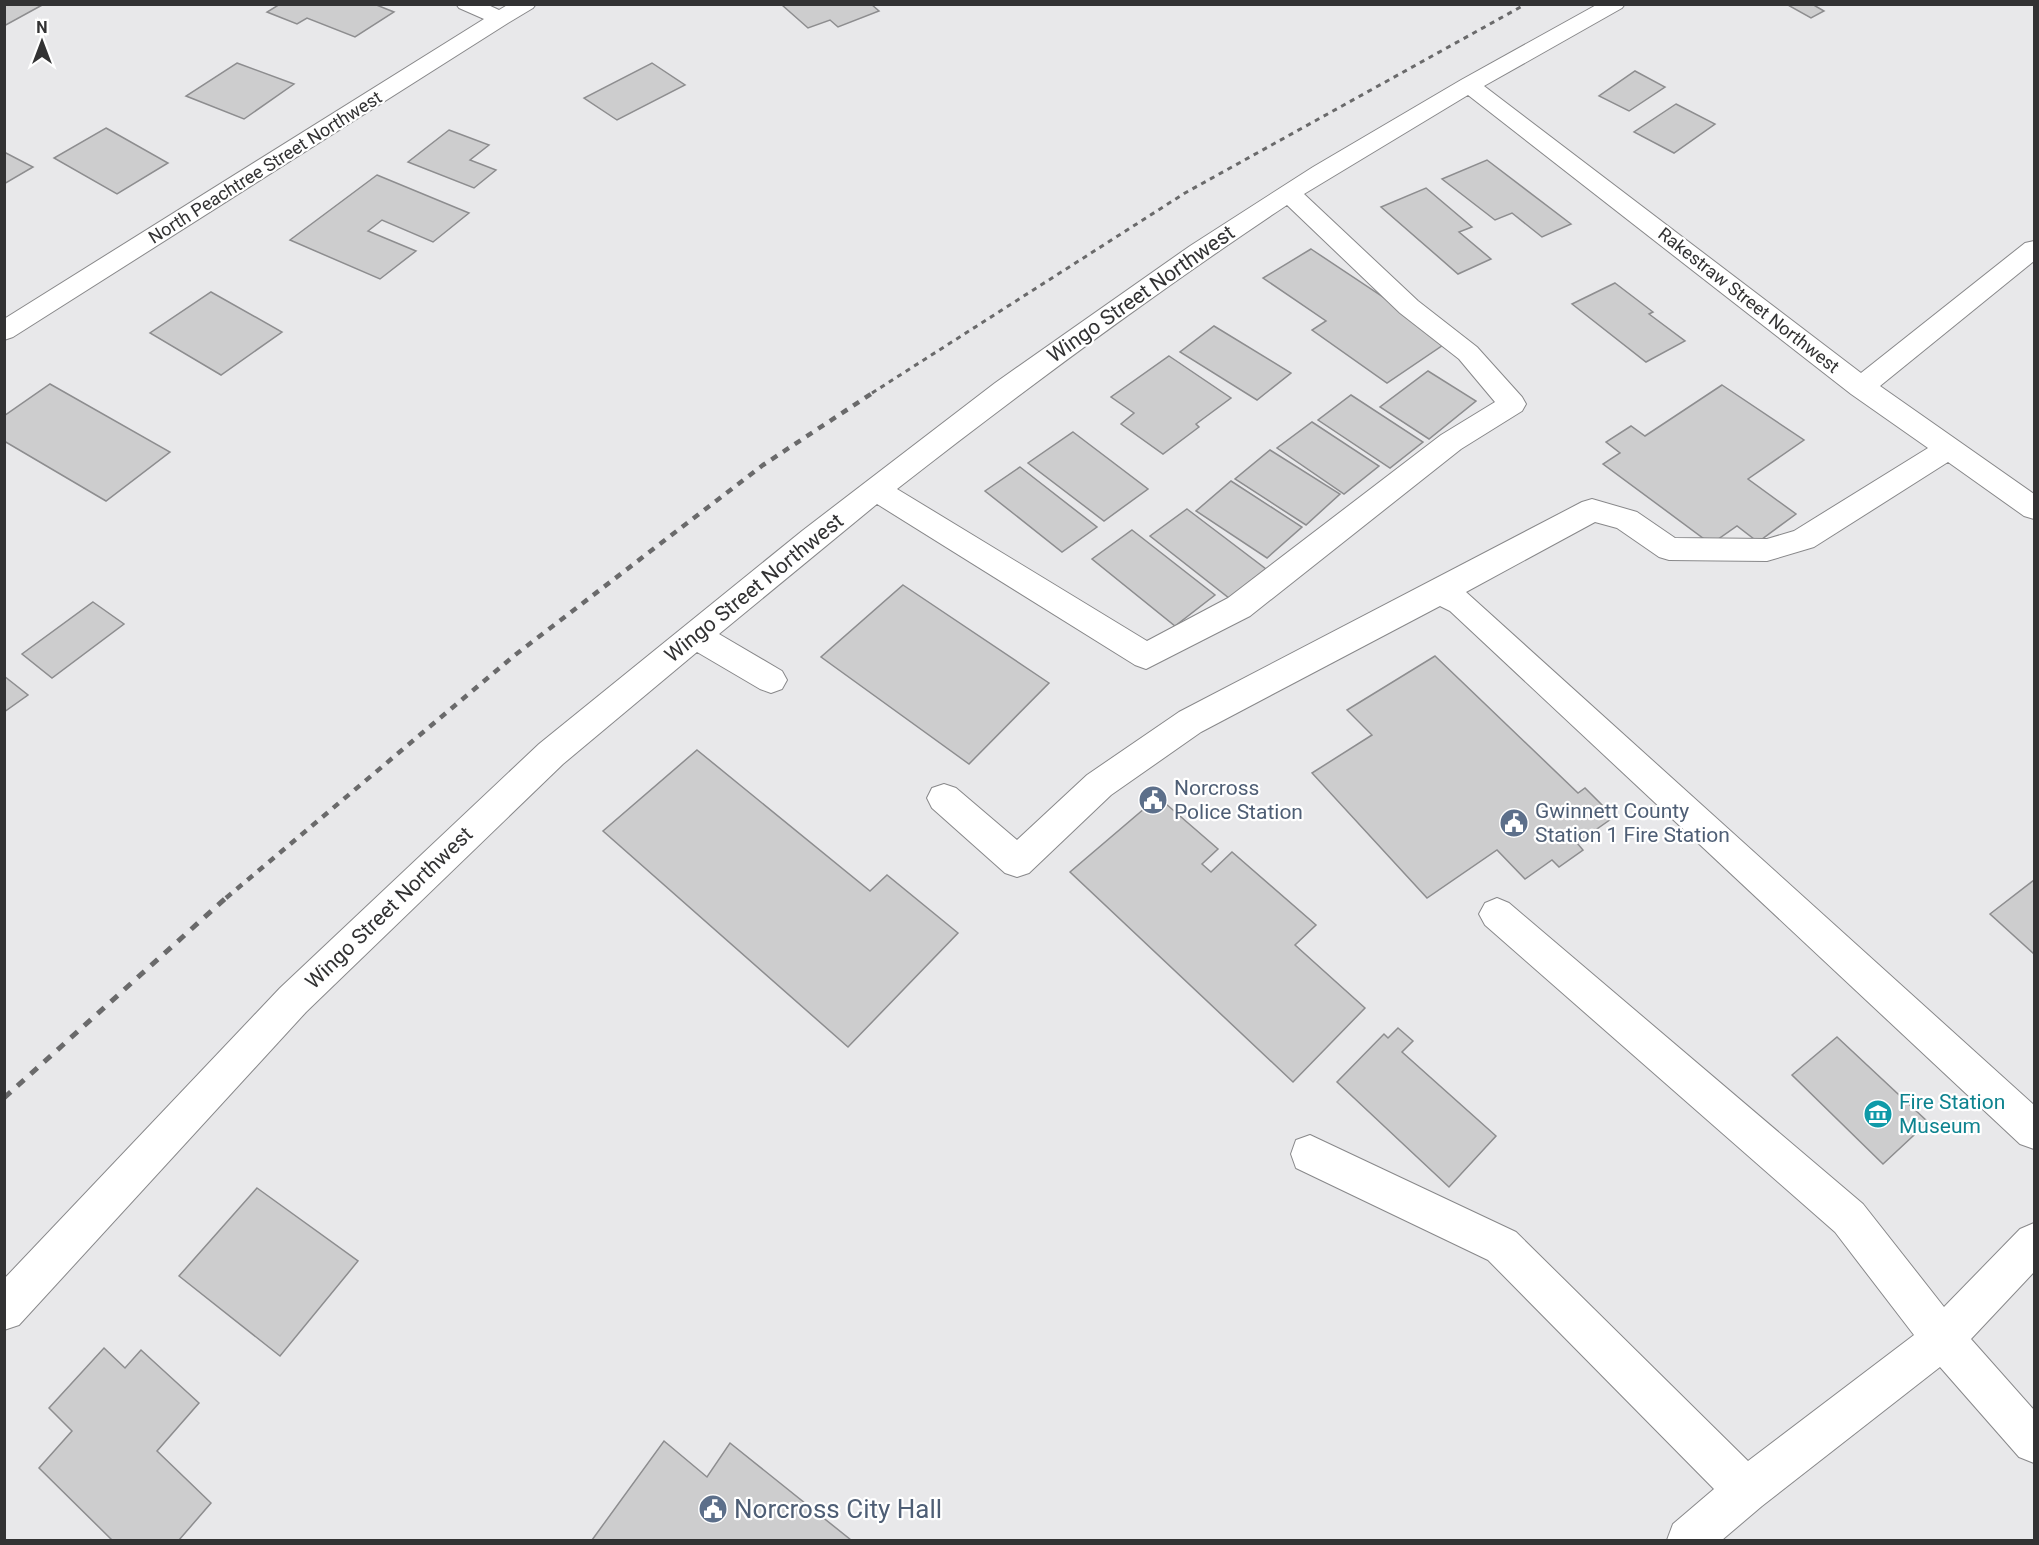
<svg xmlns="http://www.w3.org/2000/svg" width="2039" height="1545" viewBox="0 0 2039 1545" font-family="Roboto,sans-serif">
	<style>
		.building { fill: #cdcdce; stroke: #8d8d8f; stroke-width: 1.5 }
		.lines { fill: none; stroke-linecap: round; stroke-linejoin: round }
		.minor-casing { stroke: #88888a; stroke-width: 2 }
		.minor { fill: #fff; fill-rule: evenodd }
		.rail-far2 { stroke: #6a6a6b; stroke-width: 3; stroke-dasharray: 5 5; stroke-linecap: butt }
		.rail-far1 { stroke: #6a6a6b; stroke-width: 4.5; stroke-dasharray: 7 7; stroke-linecap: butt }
		.rail { stroke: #6a6a6b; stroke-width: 5; stroke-dasharray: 9 9; stroke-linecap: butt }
		.labels { text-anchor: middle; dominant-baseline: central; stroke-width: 4.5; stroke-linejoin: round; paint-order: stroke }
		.far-street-label { font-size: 18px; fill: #323233; stroke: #fff }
		.street-label { font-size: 21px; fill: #323233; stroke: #fff }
		.service-label { font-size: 21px; fill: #4e5e75; stroke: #fff; text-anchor: start }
		.culture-label { font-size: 21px; fill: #0d838f; stroke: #fff; text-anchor: start }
		.near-service-label { font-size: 26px; fill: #4e5e75; stroke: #fff; text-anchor: start }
	</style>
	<rect width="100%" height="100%" fill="#e8e8ea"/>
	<g class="building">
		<polygon points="4,4 44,4 4,26"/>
		<polygon points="280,4 374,4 394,12 355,37 307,18 297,24 267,12"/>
		<polygon points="871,4 879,11 838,27 830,20 808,28 782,5"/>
		<polygon points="1786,4 1812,4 1824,11 1811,18"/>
		<polygon points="237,63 294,84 244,119 186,96"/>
		<polygon points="652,63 685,85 617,120 584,98"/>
		<polygon points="1635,71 1665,87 1629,111 1599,96"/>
		<polygon points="1676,104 1715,124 1674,153 1634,132"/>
		<polygon points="106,128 168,163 117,194 54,158"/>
		<polygon points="449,130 489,145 470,160 496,170 474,188 408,162"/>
		<polygon points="4,152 33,167 4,184"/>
		<polygon points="1487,160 1571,224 1542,237 1512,213 1495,220 1442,179"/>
		<polygon points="377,175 469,213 433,242 382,220 368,231 416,251 380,279 290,240"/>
		<polygon points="1426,188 1472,227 1459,232 1491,259 1458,274 1381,207"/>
		<polygon points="1311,249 1449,341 1387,383 1312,330 1326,321 1263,278"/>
		<polygon points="1615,283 1653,312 1649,314 1685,341 1646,362 1572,304"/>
		<polygon points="211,292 282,332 221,375 150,333"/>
		<polygon points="1214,326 1291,373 1257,400 1180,352"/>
		<polygon points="1169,356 1231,398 1196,424 1199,427 1163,454 1121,424 1134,413 1111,397"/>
		<polygon points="1428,371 1476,401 1429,439 1380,407"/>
		<polygon points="50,384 170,452 106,501 4,441 4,416"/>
		<polygon points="1722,385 1804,440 1748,479 1796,514 1758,542 1737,526 1711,544 1603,464 1620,453 1606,442 1631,426 1645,436"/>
		<polygon points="1351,395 1423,442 1390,468 1318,420"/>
		<polygon points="1312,422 1379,466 1344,494 1277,448"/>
		<polygon points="1073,432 1148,489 1104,521 1028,463"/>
		<polygon points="1270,450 1340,494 1306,525 1235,479"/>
		<polygon points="1020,467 1097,527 1062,552 985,491"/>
		<polygon points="1231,481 1302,527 1267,558 1196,511"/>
		<polygon points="1187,509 1266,569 1229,598 1150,536"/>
		<polygon points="1132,530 1215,595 1175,626 1092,559"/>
		<polygon points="903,585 1049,683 969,764 821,657"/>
		<polygon points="93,602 124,624 52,678 22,654"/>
		<polygon points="1435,656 1578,793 1585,788 1614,817 1577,843 1583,850 1559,867 1552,860 1525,879 1497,850 1427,898 1312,773 1372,735 1347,710"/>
		<polygon points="4,676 28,695 4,712"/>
		<polygon points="697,750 870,891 887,875 958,933 848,1047 603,831"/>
		<polygon points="1158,797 1218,849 1202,864 1211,872 1232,852 1316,925 1295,945 1365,1008 1293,1082 1070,872"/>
		<polygon points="2034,880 2034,954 1990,914"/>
		<polygon points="1398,1028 1413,1041 1402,1052 1496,1136 1449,1187 1337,1082 1384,1034 1388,1038"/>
		<polygon points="1837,1037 1928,1122 1883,1164 1792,1075"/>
		<polygon points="257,1188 358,1261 280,1356 179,1276"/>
		<polygon points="104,1348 125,1368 141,1350 199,1403 157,1451 211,1503 179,1540 112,1540 39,1468 72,1431 49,1408"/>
		<polygon points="664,1441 707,1477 730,1443 851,1540 592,1540"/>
	</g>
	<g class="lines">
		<g class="minor-casing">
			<g id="minor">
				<polygon points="456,4 486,4 499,10 509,4 536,4 533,8 508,23 13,337 4,340 4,319 484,19 459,8"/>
				<path d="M 1598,4 L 1625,4 L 1622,8 L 1484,86 L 1861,373 L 2025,243 L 2034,241 L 2034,261 L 1880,386 L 2034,494 L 2034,519 L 2024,516 L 1948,462 L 1814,547 L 1767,561 L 1669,560 L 1659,557 L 1617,528 L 1595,522 L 1466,592 L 2034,1105 L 2034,1149 L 2020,1144 L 1450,611 L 1440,606 L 1201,732 L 1111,795 L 1029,873 L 1017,877 L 1005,873 L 932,808 L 927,798 L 932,788 L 944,784 L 956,788 L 1017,840 L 1087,775 L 1179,712 L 1582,502 L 1592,499 L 1637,512 L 1675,538 L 1767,539 L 1794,531 L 1928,448 L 1851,394 L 1468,95 L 1304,194 L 1418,301 L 1477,347 L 1522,397 L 1526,404 L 1522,411 L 1461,449 L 1250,616 L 1146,669 L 1135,665 L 877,504 L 719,634 L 782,671 L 787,680 L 782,689 L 771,693 L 760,689 L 697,652 L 563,764 L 306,1012 L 19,1325 L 4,1330 L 4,1279 L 280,988 L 539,744 L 802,531 L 995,383 L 1190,246 L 1313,167 L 1461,80 ZM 1287,205 L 1400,313 L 1459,359 L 1495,402 L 1441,435 L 1228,598 L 1147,641 L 897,489 C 1024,390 1153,294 1287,205 Z"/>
				<polygon points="1497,898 1509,903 1863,1204 1944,1307 2020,1229 2034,1223 2034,1272 1971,1339 2034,1410 2034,1463 2019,1457 1940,1367 1762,1506 1722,1540 1667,1540 1673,1524 1714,1489 1488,1260 1296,1168 1291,1154 1296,1140 1310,1135 1516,1232 1748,1461 1914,1335 1835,1232 1485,925 1479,914 1485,903"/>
			</g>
		</g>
		<use href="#minor" class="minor"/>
		<polyline class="rail-far2" points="872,393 1185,193 1526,4"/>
		<polyline class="rail-far1" points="226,898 515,655 763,465 874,392"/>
		<polyline class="rail" points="4,1098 228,896"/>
	</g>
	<defs>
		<g id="civic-disc" transform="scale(1.5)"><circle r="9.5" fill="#5c6f8a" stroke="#fff"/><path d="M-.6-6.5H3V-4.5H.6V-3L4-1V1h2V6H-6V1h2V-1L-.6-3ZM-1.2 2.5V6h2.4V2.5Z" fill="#fff"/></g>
		<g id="museum-disc" transform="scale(1.5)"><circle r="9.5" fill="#0f9aa8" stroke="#fff"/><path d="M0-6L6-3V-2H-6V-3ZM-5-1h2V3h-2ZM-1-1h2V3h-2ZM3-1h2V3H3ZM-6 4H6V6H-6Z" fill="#fff"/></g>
	</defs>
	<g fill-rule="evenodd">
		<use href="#civic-disc" x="1153" y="800"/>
		<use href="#civic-disc" x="1514" y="823"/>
		<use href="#museum-disc" x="1878" y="1114"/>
		<use href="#civic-disc" x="713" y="1509"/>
	</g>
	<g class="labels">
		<g class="far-street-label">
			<text transform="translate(265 167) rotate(-32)">North Peachtree Street Northwest</text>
			<text transform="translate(1749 300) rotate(38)">Rakestraw Street Northwest</text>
		</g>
		<g class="street-label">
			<text transform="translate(1141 294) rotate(-35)">Wingo Street Northwest</text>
			<text transform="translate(754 588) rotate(-39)">Wingo Street Northwest</text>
			<text transform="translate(389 908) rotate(-44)">Wingo Street Northwest</text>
		</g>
		<g class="service-label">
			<text x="1174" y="788">Norcross<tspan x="1174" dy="24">Police Station</tspan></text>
			<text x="1535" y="811">Gwinnett County<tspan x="1535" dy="24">Station 1 Fire Station</tspan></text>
		</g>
		<g class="culture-label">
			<text x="1899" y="1102">Fire Station<tspan x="1899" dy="24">Museum</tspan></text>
		</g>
		<g class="near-service-label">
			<text x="734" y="1509">Norcross City Hall</text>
		</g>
	</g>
	<rect width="2039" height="1545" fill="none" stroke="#323233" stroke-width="12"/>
	<g transform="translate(42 42)" stroke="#ffffff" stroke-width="4.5" paint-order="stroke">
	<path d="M0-4.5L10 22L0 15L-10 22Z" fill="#323233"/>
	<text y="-9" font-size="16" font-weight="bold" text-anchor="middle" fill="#323233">N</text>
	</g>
</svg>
